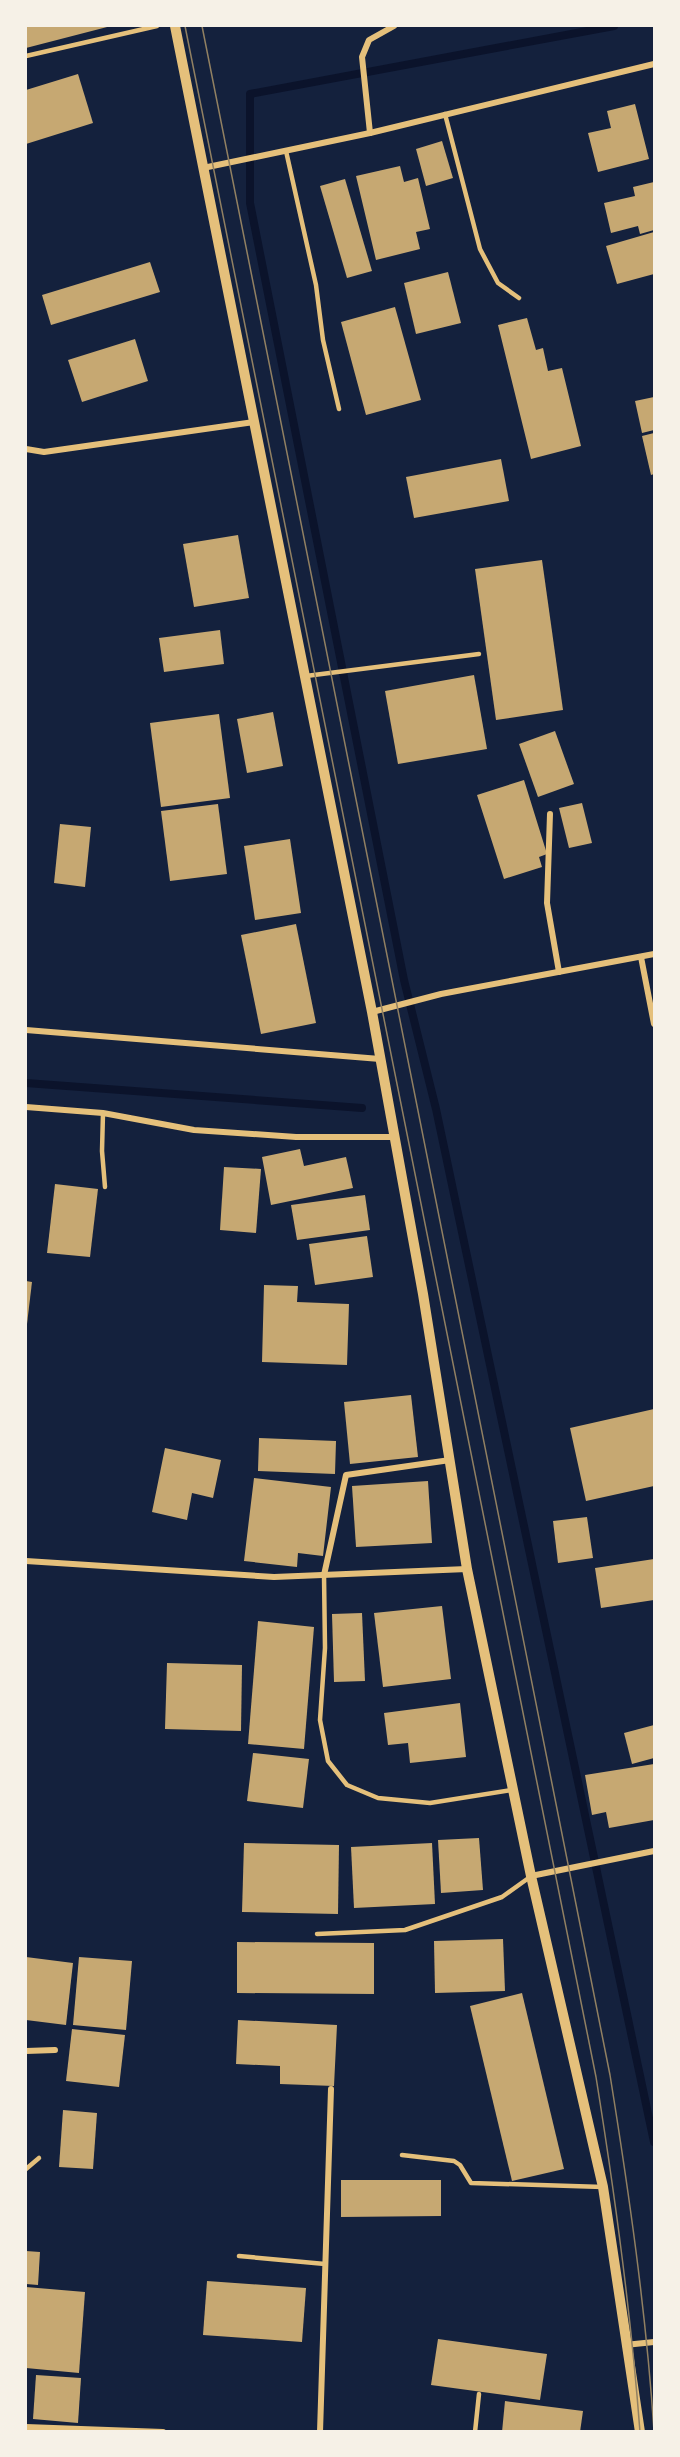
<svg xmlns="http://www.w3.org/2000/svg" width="680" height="2457" viewBox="0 0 680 2457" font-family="'Fira Sans Condensed',sans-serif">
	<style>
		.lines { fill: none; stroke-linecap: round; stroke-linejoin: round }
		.stream { stroke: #0b132b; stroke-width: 8 }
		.building { fill: #c6a872 }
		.service { stroke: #e5c07b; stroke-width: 4.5 }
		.minor { stroke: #e5c07b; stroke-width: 6 }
		.tertiary { stroke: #e5c07b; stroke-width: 10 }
		.tram { stroke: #918062; stroke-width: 1.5 }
	</style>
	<rect width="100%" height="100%" fill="#14213d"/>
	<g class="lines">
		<g class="stream">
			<polyline points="614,26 250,94 250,203 404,980 436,1109 654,2142"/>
			<polyline points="26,1083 362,1108"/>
		</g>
	</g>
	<g class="building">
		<polygon points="26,26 111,26 26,48"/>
		<polygon points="78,74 93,123 26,144 26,90"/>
		<polygon points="635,104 649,159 598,172 588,133 611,128 607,111"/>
		<polygon points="442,141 453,178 426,186 416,149"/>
		<polygon points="400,166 404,182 418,178 430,229 416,232 420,249 376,260 356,176"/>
		<polygon points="345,179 372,271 347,278 320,186"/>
		<polygon points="654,182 654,230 640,234 638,226 611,233 604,203 635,196 633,187"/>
		<polygon points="654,232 654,274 617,284 606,246"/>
		<polygon points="150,262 160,292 51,325 42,295"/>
		<polygon points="448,272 461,323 416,334 404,283"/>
		<polygon points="395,307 421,400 366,415 341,322"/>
		<polygon points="527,318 536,350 543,348 548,371 562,368 581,446 531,459 498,325"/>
		<polygon points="135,339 148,381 82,402 68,360"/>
		<polygon points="654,397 654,430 642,433 635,401"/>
		<polygon points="654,433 654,474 651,475 642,436"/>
		<polygon points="501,459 509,501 414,518 406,477"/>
		<polygon points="238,535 249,598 194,607 183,544"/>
		<polygon points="542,560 563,710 496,720 475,569"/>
		<polygon points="220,630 224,664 164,672 159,638"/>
		<polygon points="474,675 487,749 398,764 385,691"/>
		<polygon points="273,712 283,766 247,773 237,719"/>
		<polygon points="219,714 230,798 161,807 150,723"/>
		<polygon points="555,731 574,784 538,797 519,744"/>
		<polygon points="524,780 547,854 539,857 542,867 504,879 477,795"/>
		<polygon points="582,803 592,843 569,848 559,808"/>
		<polygon points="218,804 227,874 170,881 161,811"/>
		<polygon points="60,824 91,827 85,887 54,883"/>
		<polygon points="290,839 301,913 255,920 244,846"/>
		<polygon points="296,924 316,1023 261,1034 241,935"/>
		<polygon points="300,1149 304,1166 346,1157 353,1188 271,1205 262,1157"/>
		<polygon points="224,1167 261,1169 256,1233 220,1230"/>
		<polygon points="55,1184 98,1189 90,1257 47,1253"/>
		<polygon points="365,1195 370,1230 297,1240 291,1205"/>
		<polygon points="367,1236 373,1277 315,1285 309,1244"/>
		<polygon points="26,1281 32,1282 27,1324 26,1324"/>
		<polygon points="264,1285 298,1286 297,1302 349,1304 347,1365 262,1362"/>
		<polygon points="411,1395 418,1457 350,1464 344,1402"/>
		<polygon points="654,1409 654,1486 586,1501 570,1428"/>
		<polygon points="259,1438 336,1441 335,1474 258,1471"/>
		<polygon points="165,1448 221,1460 213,1498 192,1493 187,1520 152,1512"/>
		<polygon points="254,1478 331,1487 323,1556 298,1553 297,1567 244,1561"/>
		<polygon points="428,1481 432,1543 356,1547 352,1486"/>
		<polygon points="587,1517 593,1558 558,1563 553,1521"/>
		<polygon points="654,1559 654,1600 601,1608 595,1568"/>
		<polygon points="442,1606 451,1679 383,1687 374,1613"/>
		<polygon points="362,1613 365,1681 334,1682 332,1614"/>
		<polygon points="258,1621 314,1627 304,1749 248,1744"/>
		<polygon points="167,1663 242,1665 241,1731 165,1729"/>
		<polygon points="460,1703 466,1757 410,1763 408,1743 388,1745 384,1713"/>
		<polygon points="654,1725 654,1758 632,1764 624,1733"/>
		<polygon points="253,1753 309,1759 303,1808 247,1801"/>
		<polygon points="654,1764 654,1820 609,1828 606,1812 592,1815 585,1775"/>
		<polygon points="479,1838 483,1890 441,1893 438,1840"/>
		<polygon points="244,1843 339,1845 338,1914 242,1912"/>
		<polygon points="432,1843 435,1904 354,1908 351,1847"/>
		<polygon points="503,1939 505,1991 435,1993 434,1941"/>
		<polygon points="237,1942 374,1943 374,1994 237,1993"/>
		<polygon points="26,1957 73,1963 66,2025 26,2020"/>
		<polygon points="79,1957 132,1961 126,2030 73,2025"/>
		<polygon points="522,1993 564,2169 512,2181 470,2006"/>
		<polygon points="238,2020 337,2025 334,2086 280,2084 280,2066 236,2064"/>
		<polygon points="72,2029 125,2035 119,2087 66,2081"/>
		<polygon points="63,2110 97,2113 93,2169 59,2167"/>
		<polygon points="341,2180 441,2180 441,2216 341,2217"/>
		<polygon points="26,2251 40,2252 38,2285 26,2284"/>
		<polygon points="207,2281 306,2288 302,2342 203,2335"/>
		<polygon points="26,2287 85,2292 79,2373 26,2368"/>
		<polygon points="438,2339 547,2354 540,2400 431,2385"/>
		<polygon points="36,2375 81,2378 78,2423 33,2419"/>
		<polygon points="505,2401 583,2411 580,2432 502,2432"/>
	</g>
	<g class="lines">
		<g class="service">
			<polyline points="26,56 157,26"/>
			<polyline points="445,114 480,249 498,283 519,298"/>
			<polyline points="286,151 316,285 323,340 339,409"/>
			<polyline points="306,676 479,654"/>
			<polyline points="103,1113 102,1151 105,1187"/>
			<polyline points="324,1575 325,1648 320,1720 328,1761 347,1785 378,1798 430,1803 512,1790"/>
			<polyline points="317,1934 405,1930 502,1897 530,1877"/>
			<polyline points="402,2155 454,2161 460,2165 471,2183 603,2187"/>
			<polyline points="26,2169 39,2158"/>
			<polyline points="239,2256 325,2264"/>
			<polyline points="475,2432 479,2394"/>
		</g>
		<g class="minor">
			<polyline points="370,133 362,57 369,40 394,26"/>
			<polyline points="203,168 370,133 654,64"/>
			<polyline points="26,449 44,452 254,422"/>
			<polyline points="550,814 547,903 559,972"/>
			<polyline points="641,957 654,1024"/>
			<polyline points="372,1012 441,994 654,954"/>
			<polyline points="26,1030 380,1059"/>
			<polyline points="26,1107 103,1113 194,1130 296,1137 393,1137"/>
			<polyline points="26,1561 274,1577 467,1569"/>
			<polyline points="324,1575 346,1475 450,1460"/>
			<polyline points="531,1876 654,1851"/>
			<polyline points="26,2051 55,2050"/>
			<polyline points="625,2345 654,2342"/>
			<polyline points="26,2427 163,2432"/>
			<polyline points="320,2432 331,2089"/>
		</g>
		<polyline class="tertiary" points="175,26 372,1012 423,1294 467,1569 531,1876 603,2187 640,2432"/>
		<g class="tram">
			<path d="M 185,26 L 596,2077 C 615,2195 631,2312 640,2432"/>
			<path d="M 202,26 L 610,2075 C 629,2193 646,2311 654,2431"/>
		</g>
	</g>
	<rect width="680" height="2457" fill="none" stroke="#f6f1e7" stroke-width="54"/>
</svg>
